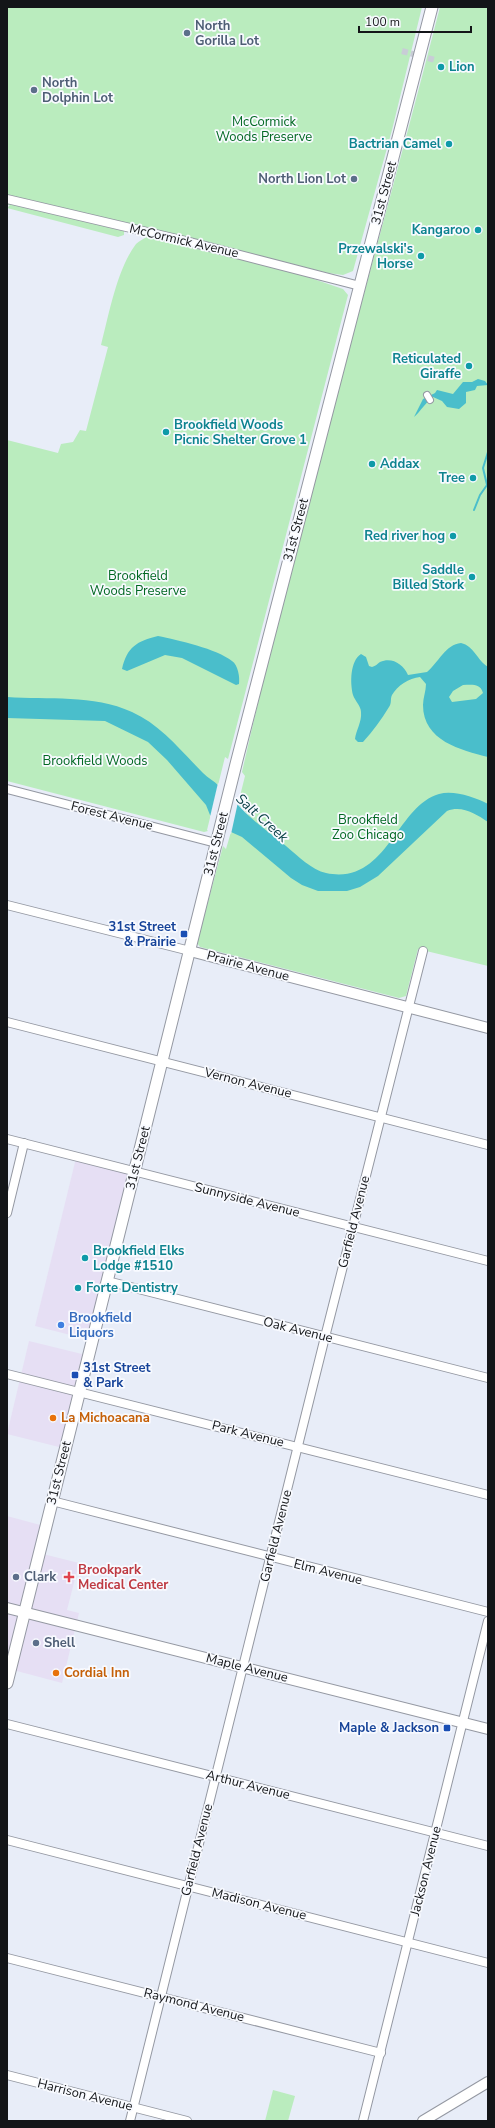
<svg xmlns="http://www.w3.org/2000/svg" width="495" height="2128" viewBox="0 0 495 2128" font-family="'Nunito Sans',sans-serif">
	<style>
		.commercial { fill: #e6dff4 }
		.green { fill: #baecbe }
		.water { fill: #4abecb; fill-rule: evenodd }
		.pier { fill: #e8edf8 }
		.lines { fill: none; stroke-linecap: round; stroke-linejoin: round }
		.stream { stroke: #4abecb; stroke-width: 2 }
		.pedestrian-tunnel { stroke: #c8cdd6; stroke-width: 6; stroke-dasharray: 6 3; stroke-linecap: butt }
		.pedestrian-casing { stroke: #9498a2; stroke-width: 8 }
		.minor-casing { stroke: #9498a2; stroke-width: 10 }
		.tertiary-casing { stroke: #9498a2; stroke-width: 12 }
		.secondary-casing { stroke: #9498a2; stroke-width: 13 }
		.pedestrian { stroke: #fff; stroke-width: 6 }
		.minor { stroke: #fff; stroke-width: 8 }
		.tertiary { stroke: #fff; stroke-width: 10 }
		.secondary { stroke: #fff; stroke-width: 11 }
		.service-dot { fill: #5c6f8a; stroke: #f8faff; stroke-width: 1.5 }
		.culture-dot { fill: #0f9aa8; stroke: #f8faff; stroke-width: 1.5 }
		.transit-dot { fill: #1a4fb4; stroke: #f8faff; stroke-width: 1.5 }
		.shop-dot { fill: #3f7fe0; stroke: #f8faff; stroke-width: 1.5 }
		.food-dot { fill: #e8710a; stroke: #f8faff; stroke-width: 1.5 }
		.health-dot { fill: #e0444e; stroke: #f8faff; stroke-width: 1.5 }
		.labels { text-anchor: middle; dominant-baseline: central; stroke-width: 3.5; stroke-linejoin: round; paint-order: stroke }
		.service-label { font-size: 13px; font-weight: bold; fill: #4e5e75; stroke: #f8faff; text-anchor: start }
		.culture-label { font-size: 13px; font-weight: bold; fill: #0d838f; stroke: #f8faff; text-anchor: end }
		.park-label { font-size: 13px; fill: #006822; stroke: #f8faff }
		.street-label { font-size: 13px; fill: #131518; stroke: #f8faff }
		.transit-label { font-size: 13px; font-weight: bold; fill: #164399; stroke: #f8faff; text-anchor: end }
		.shop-label { font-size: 13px; font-weight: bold; fill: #366cbe; stroke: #f8faff; text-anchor: start }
		.food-label { font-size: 13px; font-weight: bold; fill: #c56008; stroke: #f8faff; text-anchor: start }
		.health-label { font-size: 13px; font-weight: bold; fill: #be3a42; stroke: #f8faff; text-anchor: start }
		.water-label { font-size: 14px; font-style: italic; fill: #033c41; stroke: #f8faff }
	</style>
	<rect width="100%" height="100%" fill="#e8edf8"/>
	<g class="commercial">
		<polygon points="77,1154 133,1168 90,1340 35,1326"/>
		<polygon points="29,1341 86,1355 63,1448 7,1434"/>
		<polygon points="7,1516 44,1526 22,1609 7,1605"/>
		<polygon points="43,1554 79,1563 67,1610 79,1613 62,1683 13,1670"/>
		<polygon points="7,1610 22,1613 7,1673"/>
	</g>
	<g class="green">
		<polygon points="7,7 422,7 392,130 353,271 343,275 328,273 198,240 7,197"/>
		<path d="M 440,7 L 488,7 L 488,966 L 418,949 L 406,996 L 399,998 L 200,947 L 197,943 L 223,846 L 226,849 L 231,832 L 248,815 L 238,804 L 245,776 L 242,772 C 300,515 375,262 440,7 Z"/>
		<polygon points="7,202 124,231 124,235 118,237 7,208 10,205 7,205"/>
		<path d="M 147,237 L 290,271 L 343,289 L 348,295 L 234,736 L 228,759 L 225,757 L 207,830 L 208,831 L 204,832 L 7,781 L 7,440 L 58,453 L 61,444 L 73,442 L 80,430 L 86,431 L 108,347 L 101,345 C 109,314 117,269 136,244 C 139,241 143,239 147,237 Z"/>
		<polygon points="273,2090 295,2096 288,2121 265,2121"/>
	</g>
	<g class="water">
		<path d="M 478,379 L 485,381 L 488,385 L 477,386 L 475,390 L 466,392 L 466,403 L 459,409 L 447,407 L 442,401 L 433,397 C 425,403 421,411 414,417 L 423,399 L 435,393 L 437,390 L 453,394 L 463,382 L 472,382 Z"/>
		<path d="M 158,636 C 178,640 217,649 232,661 C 238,665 240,677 239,684 L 236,685 L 182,658 L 165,655 L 127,671 L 122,669 C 127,647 137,641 158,636 Z"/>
		<path d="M 461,643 C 474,646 477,660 488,667 L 488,757 C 461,750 423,741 423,705 C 423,698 426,691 426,684 L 420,677 C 409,678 397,686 392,695 C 390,699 392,703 389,707 C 381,720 373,731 363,742 L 358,742 L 355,739 C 356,730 362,722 361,712 C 361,706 355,701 353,695 C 350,683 350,661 361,654 L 366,657 L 369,666 L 372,667 C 376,666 377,664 380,662 C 392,657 403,664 408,675 L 427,672 C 438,663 446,644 461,643 ZM 463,685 C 472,685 480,683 483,693 L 476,699 L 452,702 L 449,697 L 453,691 Z"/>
		<path d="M 7,697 C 48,700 93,694 132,712 C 161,725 181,751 203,773 C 208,778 214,781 219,786 C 230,795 238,806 249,816 C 261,827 274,836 286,846 C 298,856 312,870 326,873 C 387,886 396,806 439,794 C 454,790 474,797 488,804 L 488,822 C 476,814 462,805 447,811 L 378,876 L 360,887 L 347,891 L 318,891 L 302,885 L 291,878 L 242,837 L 231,832 L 210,815 L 206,805 L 167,760 L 148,742 L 105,721 L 7,718 Z"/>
	</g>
	<polygon class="pier" points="218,783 238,802 231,834 210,817"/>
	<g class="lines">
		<polyline class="stream" points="474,510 480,495 487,485 483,468 488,452"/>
		<polyline class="pedestrian-tunnel" points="402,51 435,60"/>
		<g class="pedestrian-casing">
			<polyline id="pedestrian" points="427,395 430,400"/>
		</g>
		<g class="minor-casing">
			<g id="minor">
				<polyline points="7,199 190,242 360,286"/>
				<polyline points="7,789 216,843"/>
				<polyline points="7,905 190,951"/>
				<polyline points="7,1022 488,1145"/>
				<polyline points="7,1139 488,1261"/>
				<polyline points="7,1213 24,1143"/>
				<polyline points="107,1281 488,1378"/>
				<polyline points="7,1374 488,1495"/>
				<polyline points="52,1501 488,1612"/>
				<polyline points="7,1724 488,1846"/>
				<polyline points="7,1840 488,1963"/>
				<polyline points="7,1958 381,2053"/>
				<polyline points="7,2075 187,2121"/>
				<polyline points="130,2121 325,1337 423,951"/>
				<polyline points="363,2121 488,1621"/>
			</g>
		</g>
		<g class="tertiary-casing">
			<g id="tertiary">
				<polyline points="190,951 488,1028"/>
				<polyline points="7,1608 488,1729"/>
				<polyline points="423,2121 488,2082"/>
			</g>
		</g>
		<g class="secondary-casing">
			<polyline id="secondary" points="7,1683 237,760 432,7"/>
		</g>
		<use href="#pedestrian" class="pedestrian"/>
		<use href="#minor" class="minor"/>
		<use href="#tertiary" class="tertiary"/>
		<use href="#secondary" class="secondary"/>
	</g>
	<g class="service-dot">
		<circle cx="187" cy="33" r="4"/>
		<circle cx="34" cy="90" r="4"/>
		<circle cx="354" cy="179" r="4"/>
		<circle cx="16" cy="1577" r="4"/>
		<circle cx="36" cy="1643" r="4"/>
	</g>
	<g class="culture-dot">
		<circle cx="441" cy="67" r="4"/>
		<circle cx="449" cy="144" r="4"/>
		<circle cx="478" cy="230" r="4"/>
		<circle cx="421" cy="256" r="4"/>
		<circle cx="469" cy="366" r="4"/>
		<circle cx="166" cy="432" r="4"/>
		<circle cx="372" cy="464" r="4"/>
		<circle cx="473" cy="478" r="4"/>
		<circle cx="453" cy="536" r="4"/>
		<circle cx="472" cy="577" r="4"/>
		<circle cx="85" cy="1258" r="4"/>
		<circle cx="78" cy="1288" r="4"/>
	</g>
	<g class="transit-dot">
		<rect x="180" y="930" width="8" height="8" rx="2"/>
		<rect x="71" y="1371" width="8" height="8" rx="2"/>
		<rect x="443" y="1724" width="8" height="8" rx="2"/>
	</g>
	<circle class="shop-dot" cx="61" cy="1325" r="4"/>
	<g class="food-dot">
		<circle cx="53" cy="1418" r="4"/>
		<circle cx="56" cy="1673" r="4"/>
	</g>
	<path class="health-dot" d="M67 1571h4v4h4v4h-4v4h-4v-4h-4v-4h4z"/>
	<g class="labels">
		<g class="service-label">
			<text x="195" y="26">North<tspan x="195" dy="15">Gorilla Lot</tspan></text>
			<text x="42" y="83">North<tspan x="42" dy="15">Dolphin Lot</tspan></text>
			<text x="346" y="179" text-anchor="end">North Lion Lot</text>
			<text x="24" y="1577">Clark</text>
			<text x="44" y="1643">Shell</text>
		</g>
		<g class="culture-label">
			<text x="449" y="67" text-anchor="start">Lion</text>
			<text x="441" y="144">Bactrian Camel</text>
			<text x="470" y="230">Kangaroo</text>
			<text x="413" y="249">Przewalski's<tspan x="413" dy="15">Horse</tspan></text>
			<text x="461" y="359">Reticulated<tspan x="461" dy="15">Giraffe</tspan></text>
			<text x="174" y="425" text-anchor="start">Brookfield Woods<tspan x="174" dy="15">Picnic Shelter Grove 1</tspan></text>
			<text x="380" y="464" text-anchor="start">Addax</text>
			<text x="465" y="478">Tree</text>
			<text x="445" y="536">Red river hog</text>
			<text x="464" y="570">Saddle<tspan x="464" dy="15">Billed Stork</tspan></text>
			<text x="93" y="1251" text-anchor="start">Brookfield Elks<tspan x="93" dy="15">Lodge #1510</tspan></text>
			<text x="86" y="1288" text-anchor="start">Forte Dentistry</text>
		</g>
		<g class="park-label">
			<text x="264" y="122">McCormick<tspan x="264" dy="15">Woods Preserve</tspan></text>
			<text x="138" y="576">Brookfield<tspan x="138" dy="15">Woods Preserve</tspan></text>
			<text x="95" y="761">Brookfield Woods</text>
			<text x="368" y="820">Brookfield<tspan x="368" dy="15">Zoo Chicago</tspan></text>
		</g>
		<g class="street-label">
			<text transform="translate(384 193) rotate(-75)">31st Street</text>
			<text transform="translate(184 241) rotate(13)">McCormick Avenue</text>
			<text transform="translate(296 530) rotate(-75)">31st Street</text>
			<text transform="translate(112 816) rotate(14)">Forest Avenue</text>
			<text transform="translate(216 844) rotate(-76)">31st Street</text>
			<text transform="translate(248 966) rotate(15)">Prairie Avenue</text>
			<text transform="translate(248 1083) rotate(14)">Vernon Avenue</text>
			<text transform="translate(138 1158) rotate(-76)">31st Street</text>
			<text transform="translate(247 1200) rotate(14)">Sunnyside Avenue</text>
			<text transform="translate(354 1222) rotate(-76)">Garfield Avenue</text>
			<text transform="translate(298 1330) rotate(14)">Oak Avenue</text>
			<text transform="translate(248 1434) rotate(14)">Park Avenue</text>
			<text transform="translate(59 1473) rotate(-76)">31st Street</text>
			<text transform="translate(276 1536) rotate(-76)">Garfield Avenue</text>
			<text transform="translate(328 1572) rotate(14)">Elm Avenue</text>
			<text transform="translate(247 1668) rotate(14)">Maple Avenue</text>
			<text transform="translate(248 1785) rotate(14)">Arthur Avenue</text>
			<text transform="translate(197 1850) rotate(-76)">Garfield Avenue</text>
			<text transform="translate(426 1871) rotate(-76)">Jackson Avenue</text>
			<text transform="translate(259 1904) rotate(14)">Madison Avenue</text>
			<text transform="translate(194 2005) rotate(14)">Raymond Avenue</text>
			<text transform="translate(85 2095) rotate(14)">Harrison Avenue</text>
		</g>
		<g class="transit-label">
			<text x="176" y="927">31st Street<tspan x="176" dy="15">&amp; Prairie</tspan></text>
			<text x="83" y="1368" text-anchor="start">31st Street<tspan x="83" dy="15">&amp; Park</tspan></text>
			<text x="439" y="1728">Maple &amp; Jackson</text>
		</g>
		<g class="shop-label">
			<text x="69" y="1318">Brookfield<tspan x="69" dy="15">Liquors</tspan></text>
		</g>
		<g class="food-label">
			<text x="61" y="1418">La Michoacana</text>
			<text x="64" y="1673">Cordial Inn</text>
		</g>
		<g class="health-label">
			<text x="78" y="1570">Brookpark<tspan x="78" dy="15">Medical Center</tspan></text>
		</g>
		<g class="water-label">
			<text transform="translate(262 818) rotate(42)">Salt Creek</text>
		</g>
	</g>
	<rect width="495" height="2128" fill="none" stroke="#131518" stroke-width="16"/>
	<path d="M359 26v6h112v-6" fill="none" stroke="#131518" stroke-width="2"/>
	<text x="365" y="26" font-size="12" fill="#131518" stroke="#f8faff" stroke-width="3" paint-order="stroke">100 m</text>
</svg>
